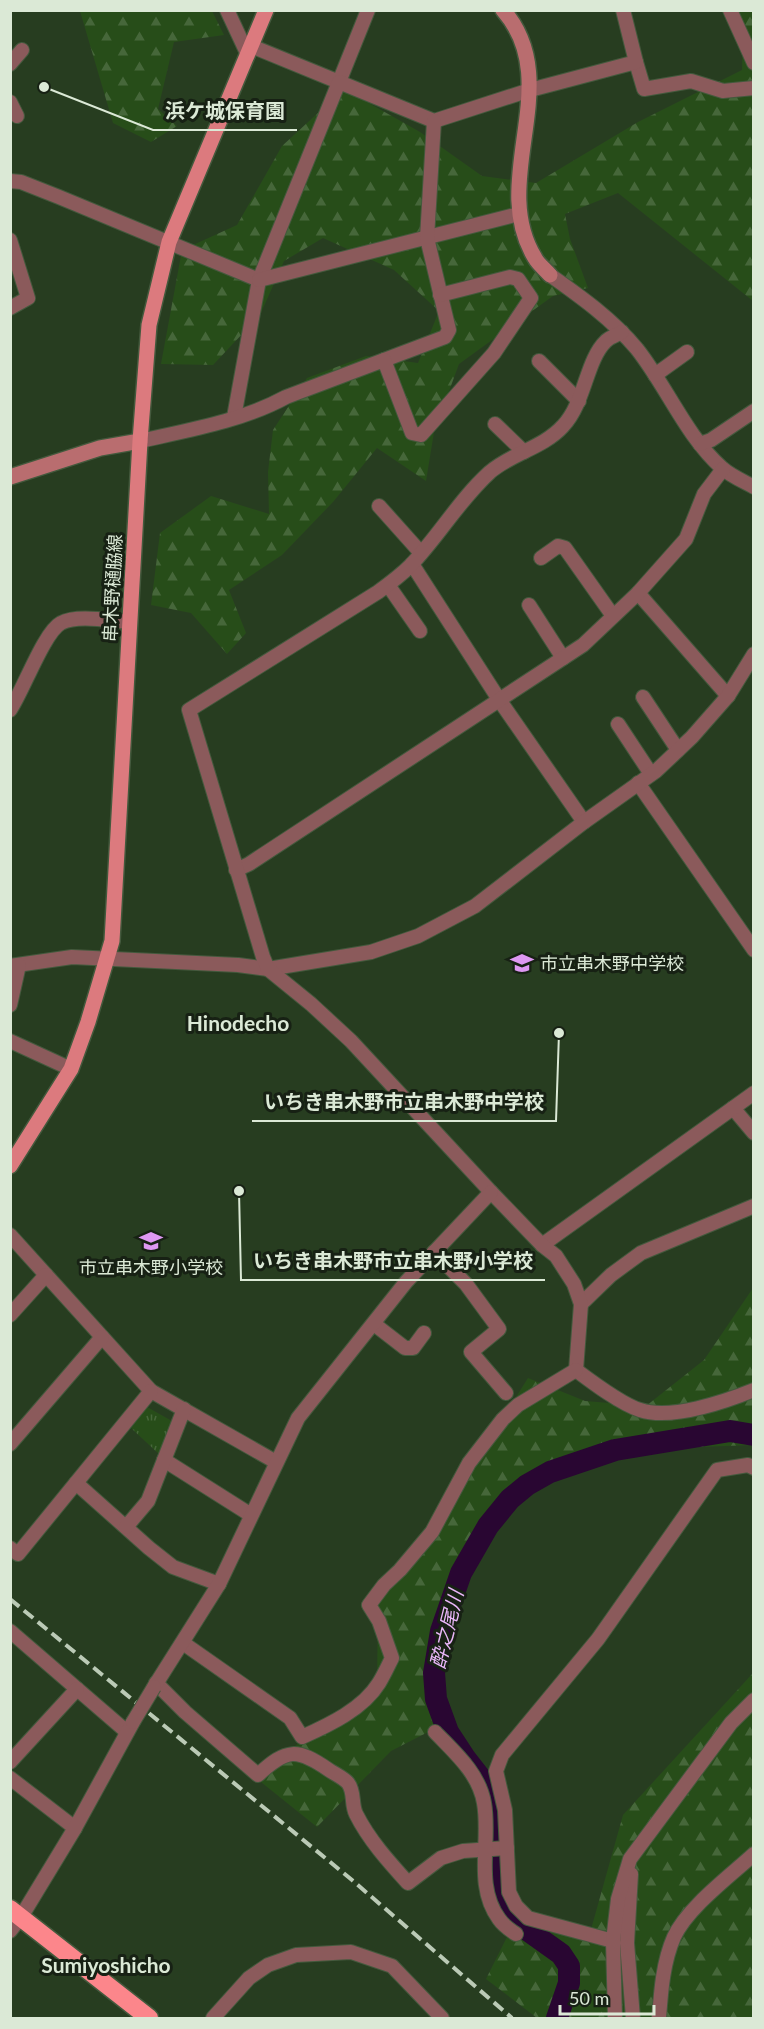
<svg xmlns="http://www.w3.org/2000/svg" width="764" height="2029" viewBox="0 0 764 2029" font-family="Lato,'Noto Sans JP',sans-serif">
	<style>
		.forest { fill: url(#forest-firs) }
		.park { fill: url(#park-tufts) }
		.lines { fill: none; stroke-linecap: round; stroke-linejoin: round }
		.river { stroke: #290632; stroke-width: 22 }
		.street-casing { stroke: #44593d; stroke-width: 16 }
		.secondary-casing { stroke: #44593d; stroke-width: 18 }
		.primary-casing { stroke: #44593d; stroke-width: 18 }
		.highway-casing { stroke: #44593d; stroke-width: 21 }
		.street { stroke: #8b5a5b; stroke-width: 14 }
		.secondary { stroke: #b96d6f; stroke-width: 15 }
		.primary { stroke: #dc7a7e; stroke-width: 15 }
		.highway { stroke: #fc868b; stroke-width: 18 }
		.rail { stroke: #bbcab6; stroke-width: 4; stroke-dasharray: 12 6; stroke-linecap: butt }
		.street-bridge-casing { stroke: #44593d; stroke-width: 16; stroke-linecap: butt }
		.street-bridge { stroke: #8b5a5b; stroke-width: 14 }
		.labels { text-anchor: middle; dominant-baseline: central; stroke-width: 6; stroke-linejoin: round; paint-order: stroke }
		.street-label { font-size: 18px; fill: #dbe9d6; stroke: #172114 }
		.poi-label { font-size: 18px; fill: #dbe9d6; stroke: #172114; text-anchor: start }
		.water-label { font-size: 20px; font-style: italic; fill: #e9b6f8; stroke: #172114 }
		.quarter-label { font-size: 21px; font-weight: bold; fill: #dbe9d6; stroke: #172114 }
		.leader { fill: none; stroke: #dbe9d6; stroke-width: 2 }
		.callout-dot { fill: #dbe9d6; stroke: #172114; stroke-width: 2 }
		.callout-label { font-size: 20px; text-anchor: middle; font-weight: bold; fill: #dbe9d6; stroke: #172114; stroke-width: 6; stroke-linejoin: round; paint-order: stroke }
	</style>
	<defs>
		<pattern id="forest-firs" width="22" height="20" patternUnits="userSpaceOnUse" patternTransform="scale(1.5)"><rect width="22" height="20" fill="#274d19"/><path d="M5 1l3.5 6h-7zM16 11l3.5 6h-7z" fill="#46673a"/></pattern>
		<pattern id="park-tufts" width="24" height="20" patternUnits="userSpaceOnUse" patternTransform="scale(1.5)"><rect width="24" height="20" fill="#274d19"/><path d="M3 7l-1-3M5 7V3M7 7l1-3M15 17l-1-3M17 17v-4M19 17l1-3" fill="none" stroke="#46673a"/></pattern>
	</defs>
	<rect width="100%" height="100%" fill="#273d20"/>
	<g class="forest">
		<polygon points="80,11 212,11 224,35 174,42 158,109 177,126 151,142 113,123"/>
		<polygon points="724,11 753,11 753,301 618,193 565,214 570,239 588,288 553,296 459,364 434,432 426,481 377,448 333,502 282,555 229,590 246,633 227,654 191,613 151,605 160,533 211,496 269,514 268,472 273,430 307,378 366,356 418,363 439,311 394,270 323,238 284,261 260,315 213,365 161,364 182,250 237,225 282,146 344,89 420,132 482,176 536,183 638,122 742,70 743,37"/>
		<polygon points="753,1288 753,1445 698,1447 553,1460 506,1493 454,1571 437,1684 467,1753 434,1729 391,1751 317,1827 256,1778 283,1754 377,1691 378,1598 442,1514 528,1378 585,1401 646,1406 704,1360"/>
		<polygon points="753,1673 753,2018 537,2018 486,1979 520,1911 590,1933 623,1815"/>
	</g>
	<polygon class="park" points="147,1407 172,1421 161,1456 131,1428"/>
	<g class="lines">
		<polyline class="river" points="557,2018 569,1983 569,1966 561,1954 509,1917 499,1899 496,1880 497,1822 489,1791 483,1781 465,1758 448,1732 436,1699 434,1673 441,1631 461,1573 488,1526 510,1499 527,1485 550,1472 615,1450 730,1431 754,1435"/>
		<g class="street-casing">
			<g id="street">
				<polyline points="227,10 248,55"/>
				<polyline points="730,10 754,63"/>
				<polyline points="251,46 339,82 368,10"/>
				<polyline points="636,62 644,89 691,81 723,91 754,88"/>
				<polyline points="10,64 22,50"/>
				<polyline points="10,102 17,116"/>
				<polyline points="10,181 21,182 59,197 259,280 234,417"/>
				<polyline points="10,240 28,298 10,308"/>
				<path d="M 550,275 C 581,297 612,319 637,349 C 667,387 686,436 722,468 C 731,476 743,481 754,487"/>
				<polyline points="259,280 339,82 434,121 530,90 636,62 623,10"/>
				<polyline points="259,280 519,214"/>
				<polyline points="384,360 445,337 449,330 427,238 434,121"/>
				<polyline points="539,361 579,401"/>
				<polyline points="655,375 687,352"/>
				<polyline points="495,424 524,452"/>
				<path d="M 140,441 C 189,430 242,421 286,397 L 384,360 L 412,433 L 421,435 L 494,353 L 531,298 L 518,279 L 510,277 L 440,295"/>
				<polyline points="700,444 711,440 754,411"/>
				<polyline points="379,506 421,553"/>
				<polyline points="541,558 558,546 565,548 613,616"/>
				<polyline points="412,564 500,701 584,822"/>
				<polyline points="388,585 420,631"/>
				<polyline points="638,593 728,696"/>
				<polyline points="529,605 563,658"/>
				<polyline points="643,697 678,750"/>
				<path d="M 10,710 C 23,691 44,632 61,623 C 77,614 111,621 130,622"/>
				<polyline points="618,724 651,774"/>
				<polyline points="638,783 754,950"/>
				<polyline points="236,870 249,864 583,645 638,593 686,539 704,494 723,469"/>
				<polyline points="10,966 72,957 238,965 268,969 371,952 418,936 475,906 584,822 656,771 692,737 728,696 754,654"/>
				<polyline points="10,1005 19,965"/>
				<polyline points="10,1041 71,1069"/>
				<polyline points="733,1108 754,1133"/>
				<polyline points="10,1235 151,1391 276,1462"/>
				<polyline points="542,1245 754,1093"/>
				<polyline points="434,1252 466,1284 499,1329 471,1352 506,1393"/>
				<polyline points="581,1304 611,1275 641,1253 754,1206"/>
				<polyline points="10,1315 46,1275"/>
				<polyline points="374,1324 405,1348 413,1348 424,1333"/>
				<path d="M 576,1370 L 581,1304 L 574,1284 L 556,1256 L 542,1245 L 491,1192 L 351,1041 L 311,1004 L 268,969 L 263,957 L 189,710 L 378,592 C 389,584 400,576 410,566 C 439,536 459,500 490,472 C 512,453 543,448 563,426 C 585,403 586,360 606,341 C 610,337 617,335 622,332"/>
				<path d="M 576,1370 C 592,1382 621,1404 640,1410 C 671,1420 724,1402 754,1390"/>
				<polyline points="10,1444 102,1337"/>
				<polyline points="164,1460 251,1515"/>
				<polyline points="76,1483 149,1548 173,1567 219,1584"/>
				<polyline points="126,1527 148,1501 184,1409"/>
				<polyline points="10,1548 18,1554 151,1391"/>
				<polyline points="10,1631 127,1732"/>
				<path d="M 183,1643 L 290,1718 L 302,1737 C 329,1725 363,1709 379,1683 C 384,1675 388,1666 392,1658 L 379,1621 L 369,1605 L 384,1585 L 400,1570 L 432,1532 L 469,1463 L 503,1419 L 518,1405 L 576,1370"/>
				<path d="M 156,1683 L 185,1712 L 258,1775 C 287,1748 297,1748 329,1770 C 335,1774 344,1778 348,1783 C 355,1792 351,1804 356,1814 C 369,1840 389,1862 408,1883 L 441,1858 L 463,1851 L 507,1848"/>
				<polyline points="154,1687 219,1584 298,1418 406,1282 491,1192"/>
				<path d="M 435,1732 C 454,1752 479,1773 484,1803 C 491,1841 474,1885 499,1919 C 503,1925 510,1930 516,1934"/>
				<polyline points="10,1762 77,1689"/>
				<polyline points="10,1778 75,1828"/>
				<polyline points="631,1874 627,1943 633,2018"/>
				<polyline points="10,1931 21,1917 75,1828 133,1722"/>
				<polyline points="613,1941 528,1918 516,1906 509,1892 505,1810 496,1771 502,1755 598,1639 717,1470 748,1465 754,1468"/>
				<polyline points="213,2018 249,1978 268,1965 296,1955 351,1952 392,1966 442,2018"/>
				<polyline points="615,2018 613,1941 618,1899 630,1859 731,1723 754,1700"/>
				<path d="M 659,2018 C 661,1991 663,1962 674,1937 C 687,1908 730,1876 754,1854"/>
			</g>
		</g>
		<g class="secondary-casing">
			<g id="secondary">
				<path d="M 503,10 C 567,83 487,180 535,258 C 538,264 545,269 550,275"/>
				<polyline points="10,477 100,448 140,441"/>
			</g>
		</g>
		<g class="primary-casing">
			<polyline id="primary" points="10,1166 71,1069 88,1022 112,941 140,441 149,325 169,242 266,10"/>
		</g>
		<g class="highway-casing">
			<polyline id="highway" points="10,1909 149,2018"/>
		</g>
		<use href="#street" class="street"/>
		<use href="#secondary" class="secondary"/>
		<use href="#primary" class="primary"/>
		<use href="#highway" class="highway"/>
		<polyline class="rail" points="10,1599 352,1880 512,2018"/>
		<g class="street-bridge-casing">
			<polyline id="street-bridge" points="133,1722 154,1687"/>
		</g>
		<use href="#street-bridge" class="street-bridge"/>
	</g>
	<defs>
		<g id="school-bare" transform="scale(1.8)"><path d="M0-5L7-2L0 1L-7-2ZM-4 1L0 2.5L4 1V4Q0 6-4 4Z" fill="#de98f2" stroke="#172114" stroke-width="2.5" paint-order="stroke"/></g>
	</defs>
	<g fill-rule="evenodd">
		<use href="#school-bare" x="522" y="963"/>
		<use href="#school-bare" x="151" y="1241"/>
	</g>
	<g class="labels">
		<g class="street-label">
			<text transform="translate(112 588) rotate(-87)">串木野樋脇線</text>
		</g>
		<g class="poi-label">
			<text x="540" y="963">市立串木野中学校</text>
			<text x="151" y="1267" text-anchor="middle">市立串木野小学校</text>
		</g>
		<g class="water-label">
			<text transform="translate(446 1629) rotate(-76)">酔之尾川</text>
		</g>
		<g class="quarter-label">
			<text x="238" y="1022">Hinodecho</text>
			<text x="106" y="1964">Sumiyoshicho</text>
		</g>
	</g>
	<path class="leader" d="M44 87L153 130H297M559 1033L556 1121H252M239 1191L241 1280H545"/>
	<g class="callout-dot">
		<circle cx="44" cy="87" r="6"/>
		<circle cx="559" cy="1033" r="6"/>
		<circle cx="239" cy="1191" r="6"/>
	</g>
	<g class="callout-label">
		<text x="225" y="118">浜ケ城保育園</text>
		<text x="404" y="1109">いちき串木野市立串木野中学校</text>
		<text x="393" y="1268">いちき串木野市立串木野小学校</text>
	</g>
	<rect width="764" height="2029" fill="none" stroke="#dbe9d6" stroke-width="24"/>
	<path d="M560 2005v9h94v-9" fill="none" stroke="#dbe9d6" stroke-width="3"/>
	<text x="569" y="2005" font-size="18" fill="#dbe9d6" stroke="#172114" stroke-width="4.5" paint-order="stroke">50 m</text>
</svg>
